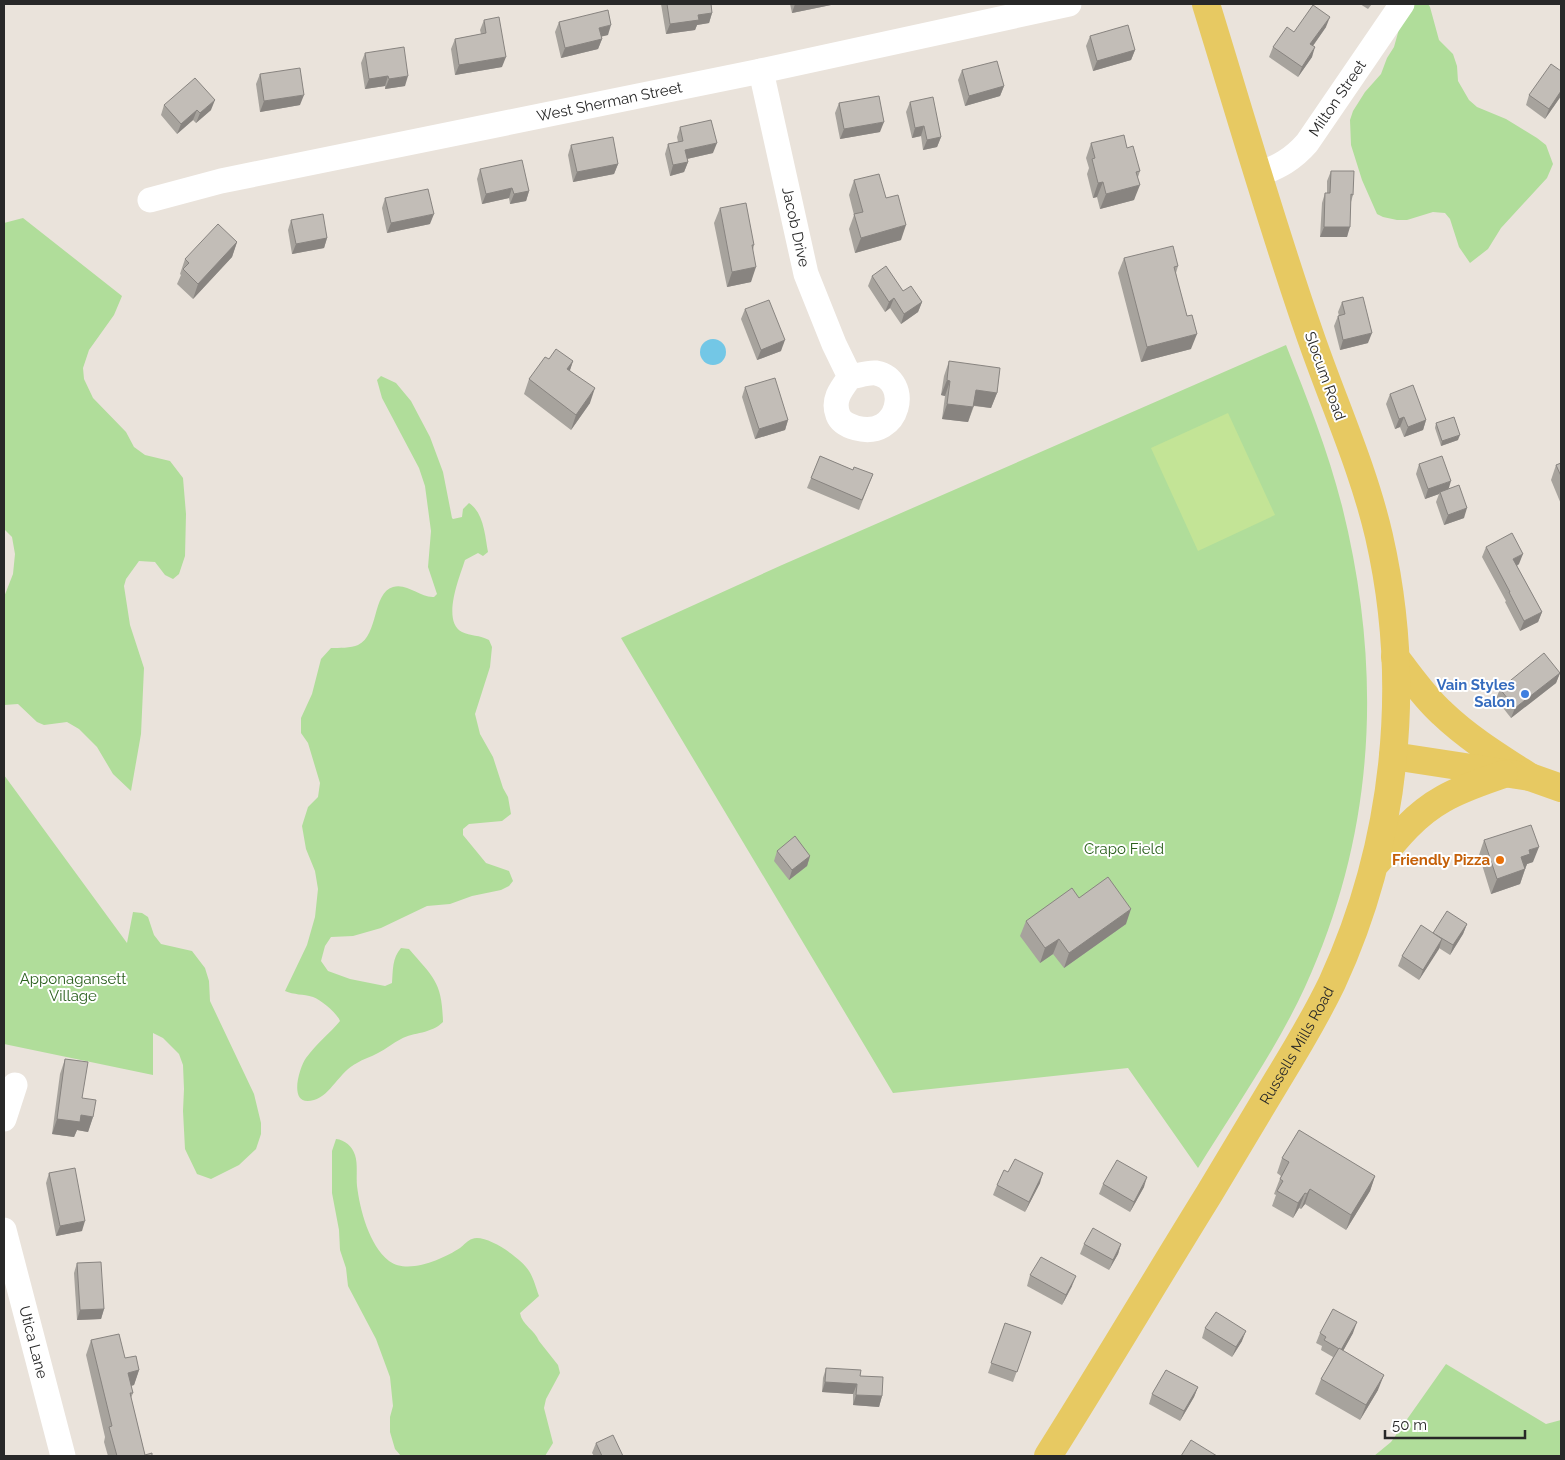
<svg xmlns="http://www.w3.org/2000/svg" width="1565" height="1460" viewBox="0 0 1565 1460" font-family="Raleway,sans-serif">
	<style>
		.green { fill: #b0dd9a }
		.pitch { fill: #c3e496 }
		.water { fill: #73c7e6 }
		.lines { fill: none; stroke-linecap: round; stroke-linejoin: round }
		.minor { stroke: #fff; stroke-width: 25 }
		.major { stroke: #e7c962; stroke-width: 28 }
		.wall { fill: #a7a39d }
		.shaded-wall { fill: #888480 }
		.building { fill: #c2bdb7; stroke: #888480 }
		.shop-dot { fill: #3f7fe0; stroke: #fff; stroke-width: 2 }
		.food-dot { fill: #e8710a; stroke: #fff; stroke-width: 2 }
		.labels { text-anchor: middle; dominant-baseline: central; stroke-width: 4; stroke-linejoin: round; paint-order: stroke }
		.street-label { font-size: 15px; fill: #282828; stroke: #fff }
		.shop-label { font-size: 15px; font-weight: bold; fill: #366cbe; stroke: #fff; text-anchor: end }
		.park-label { font-size: 15px; fill: #2b601e; stroke: #fff }
		.food-label { font-size: 15px; font-weight: bold; fill: #c56008; stroke: #fff; text-anchor: end }
	</style>
	<rect width="100%" height="100%" fill="#eae3db"/>
	<g class="green">
		<polygon points="1406,4 1428,4 1430,7 1439,40 1453,54 1457,66 1458,81 1469,100 1477,107 1506,119 1537,138 1546,145 1553,164 1547,178 1501,228 1488,249 1470,263 1459,247 1450,219 1445,213 1433,212 1407,220 1397,220 1383,217 1377,214 1362,180 1351,145 1350,120 1353,111 1365,92 1381,74 1387,58 1394,47"/>
		<polygon points="23,218 122,296 114,315 89,350 83,368 84,379 93,398 126,432 134,447 145,455 170,461 183,478 186,514 185,556 179,574 173,579 165,575 155,562 139,561 126,579 124,586 130,625 144,668 141,734 131,791 113,774 97,747 79,729 67,722 44,725 37,722 18,704 4,705 4,597 13,574 15,554 12,537 4,529 4,223"/>
		<path d="M 1286,345 C 1307,398 1328,451 1342,506 C 1383,670 1376,832 1305,987 C 1277,1048 1234,1110 1198,1168 L 1128,1068 L 893,1093 L 621,638 L 782,565 Z"/>
		<path d="M 381,376 L 396,383 L 411,401 L 430,437 L 443,472 L 452,518 L 453,519 L 462,517 L 463,509 L 469,503 C 484,513 485,536 488,552 L 483,556 L 478,553 L 465,560 C 460,576 441,621 462,632 C 470,636 480,635 489,640 L 492,647 L 490,667 L 475,714 L 480,734 L 493,757 L 503,788 L 508,797 L 511,814 L 502,821 L 469,824 L 463,829 L 463,835 L 486,863 L 509,871 L 513,881 L 509,886 L 501,890 L 472,896 L 450,904 L 427,906 L 381,928 L 353,936 L 331,937 L 325,946 L 321,961 L 328,971 L 350,979 L 385,986 L 392,983 C 393,971 392,958 401,948 L 409,949 C 434,978 442,982 443,1022 C 431,1034 414,1032 401,1039 C 393,1043 386,1049 378,1053 C 371,1057 363,1059 357,1063 C 340,1071 330,1096 314,1100 C 287,1108 299,1068 306,1058 C 316,1044 330,1033 340,1021 C 337,1013 321,1000 313,997 C 303,994 294,995 285,991 L 307,945 L 315,917 L 318,889 L 315,871 L 306,849 L 302,826 L 308,807 L 318,797 L 320,783 L 308,743 L 301,733 L 301,718 L 312,694 L 321,659 L 331,648 C 339,648 351,648 358,645 C 379,635 372,593 393,587 C 408,583 420,598 434,597 L 437,594 L 428,567 L 431,531 L 425,486 L 419,468 L 382,398 L 377,380 Z"/>
		<polygon points="4,775 127,943 133,912 142,913 148,917 154,935 161,944 192,951 205,968 209,981 210,1001 254,1094 261,1123 261,1134 256,1149 239,1165 211,1179 197,1174 185,1149 183,1111 184,1089 183,1065 179,1054 163,1038 153,1033 153,1075 4,1044"/>
		<path d="M 336,1139 C 345,1140 352,1146 355,1155 C 358,1164 356,1176 357,1186 C 360,1210 369,1245 389,1261 C 408,1275 443,1259 460,1248 C 464,1245 468,1240 472,1239 C 486,1233 522,1259 529,1271 C 534,1279 536,1288 539,1296 L 520,1313 C 522,1325 535,1330 539,1341 L 558,1365 L 560,1373 L 546,1399 L 544,1408 L 553,1443 L 545,1456 L 401,1456 L 395,1449 L 390,1432 L 390,1417 L 393,1406 L 390,1377 L 376,1339 L 348,1286 L 346,1268 L 340,1250 L 339,1230 L 332,1193 L 332,1151 Z"/>
		<polygon points="1446,1364 1546,1424 1561,1420 1561,1456 1374,1456 1391,1442"/>
	</g>
	<polygon class="pitch" points="1228,413 1275,515 1198,551 1151,448"/>
	<circle class="water" cx="713" cy="352" r="13"/>
	<g class="lines">
		<g class="minor">
			<path id="s1" d="M 761,71 L 806,274 L 834,344 L 850,377 C 858,376 868,372 876,373 C 912,380 900,440 856,428 C 849,426 841,423 838,415 C 832,400 841,389 850,377"/>
			<path id="s2" d="M 1259,174 C 1279,167 1293,159 1307,143 L 1402,4"/>
			<path id="s3" d="M 150,200 L 221,181 L 761,71 L 1069,4"/>
			<polyline points="4,1119 15,1085"/>
			<path id="s4" d="M 4,1230 L 63,1456"/>
		</g>
		<g class="major">
			<path d="M 1395,657 C 1410,676 1424,697 1442,713 C 1468,738 1499,757 1530,777"/>
			<polyline points="1393,756 1530,777 1561,788"/>
			<path d="M 1378,861 C 1397,837 1416,814 1443,799 C 1462,788 1484,781 1504,774"/>
			<path id="s5" d="M 1048,1456 C 1103,1369 1155,1281 1209,1194 C 1232,1156 1255,1118 1278,1079 C 1297,1048 1316,1016 1332,983 C 1396,844 1413,685 1379,536 C 1363,467 1333,402 1310,335 C 1272,226 1240,114 1206,4"/>
		</g>
	</g>
	<g class="wall">
		<polygon points="661,4 711,4 712,13 709,23 697,25 695,30 666,34"/>
		<polygon points="790,4 831,4 831,5 792,13"/>
		<polygon points="1360,4 1372,4 1368,9"/>
		<polygon points="484,20 502,67 455,75 451,49 455,39 481,34 480,30"/>
		<polygon points="559,22 608,35 601,36 602,39 598,49 561,58 555,32"/>
		<polygon points="1326,27 1313,46 1312,57 1298,77 1269,57 1273,47 1294,32"/>
		<polygon points="1090,36 1135,50 1131,60 1093,71 1086,46"/>
		<polygon points="365,53 405,86 385,89 385,86 365,89 361,63"/>
		<polygon points="962,70 1004,86 1000,96 965,106 958,80"/>
		<polygon points="1561,71 1561,96 1545,119 1526,105 1529,95"/>
		<polygon points="260,74 300,105 260,112 256,84"/>
		<polygon points="910,102 941,137 937,147 923,150 921,136 912,138 906,112"/>
		<polygon points="839,103 880,132 840,139 835,113"/>
		<polygon points="164,105 211,110 196,123 193,120 177,134 161,115"/>
		<polygon points="680,127 713,153 687,159 688,162 684,172 670,176 665,154 668,144 678,142 677,137"/>
		<polygon points="1091,143 1127,148 1140,171 1138,177 1134,200 1100,209 1097,197 1093,198 1087,174 1089,168 1086,158"/>
		<polygon points="571,145 618,164 614,174 573,182 568,155"/>
		<polygon points="480,169 529,191 526,201 510,204 509,198 482,204 477,179"/>
		<polygon points="1331,171 1353,195 1351,202 1347,237 1320,237 1322,203 1325,193 1327,193 1327,181"/>
		<polygon points="854,180 886,198 901,240 855,253 849,229 854,215 849,195"/>
		<polygon points="385,198 430,224 387,233 382,208"/>
		<polygon points="720,208 754,245 753,250 751,282 727,287 714,223"/>
		<polygon points="291,220 327,238 324,248 292,254 288,230"/>
		<polygon points="237,242 232,257 193,299 177,284 181,275 180,274 185,259"/>
		<polygon points="1124,258 1178,266 1176,273 1191,349 1141,362 1118,273"/>
		<polygon points="872,276 903,291 922,302 918,312 901,324 890,308 885,312 868,286"/>
		<polygon points="1342,302 1368,343 1340,350 1334,326 1338,316 1339,316 1338,312"/>
		<polygon points="745,309 781,351 757,360 741,319"/>
		<polygon points="549,359 573,361 570,370 590,403 571,430 524,394 529,379"/>
		<polygon points="949,361 997,393 991,408 974,406 968,422 942,419 945,396 941,395 944,376"/>
		<polygon points="745,387 788,420 785,430 755,439 742,397"/>
		<polygon points="1390,394 1426,420 1423,430 1404,437 1400,427 1395,429 1386,404"/>
		<polygon points="1436,423 1458,440 1441,446 1435,428"/>
		<polygon points="820,456 853,470 873,474 859,510 807,488"/>
		<polygon points="1561,463 1561,504 1551,480 1556,465"/>
		<polygon points="1419,464 1448,489 1464,518 1444,525 1436,502 1439,494 1425,499 1416,474"/>
		<polygon points="1486,547 1519,564 1517,566 1542,612 1538,622 1520,631 1505,602 1506,601 1482,557"/>
		<polygon points="1560,673 1556,683 1511,718 1496,699 1500,689"/>
		<polygon points="1484,840 1533,862 1527,864 1520,884 1491,894 1479,855"/>
		<polygon points="777,851 810,856 807,866 789,880 774,861"/>
		<polygon points="1079,898 1126,924 1064,968 1053,954 1040,963 1020,936 1026,921"/>
		<polygon points="1467,924 1463,934 1450,955 1439,948 1419,980 1398,966 1402,956 1433,933"/>
		<polygon points="65,1059 82,1098 93,1117 88,1132 77,1130 74,1137 52,1134 60,1074"/>
		<polygon points="1282,1158 1375,1176 1370,1191 1346,1230 1305,1204 1301,1209 1299,1208 1293,1218 1272,1206 1276,1195 1274,1194 1281,1176 1277,1173"/>
		<polygon points="1008,1172 1040,1183 1025,1212 993,1195 997,1185"/>
		<polygon points="49,1173 82,1231 56,1236 46,1183"/>
		<polygon points="1103,1184 1144,1187 1130,1212 1099,1194"/>
		<polygon points="1084,1244 1121,1244 1118,1254 1109,1270 1080,1254"/>
		<polygon points="77,1263 104,1309 101,1319 77,1320 74,1273"/>
		<polygon points="1030,1275 1072,1286 1062,1305 1027,1286"/>
		<polygon points="1005,1323 1031,1332 1013,1382 988,1373"/>
		<polygon points="1205,1328 1242,1341 1232,1357 1202,1338"/>
		<polygon points="1320,1333 1353,1333 1343,1351 1378,1390 1360,1420 1315,1394 1321,1379 1333,1357 1321,1350 1322,1346 1316,1343"/>
		<polygon points="91,1340 125,1358 139,1370 134,1385 131,1386 133,1393 131,1398 145,1455 152,1456 108,1456 104,1442 105,1437 86,1355"/>
		<polygon points="826,1368 860,1376 882,1396 879,1407 853,1405 853,1394 822,1392 823,1378"/>
		<polygon points="1198,1387 1194,1397 1180,1421 1149,1404 1152,1394"/>
		<polygon points="596,1443 623,1456 594,1456 592,1453"/>
	</g>
	<g class="shaded-wall">
		<polygon points="795,4 831,4 831,5 792,13"/>
		<polygon points="712,13 709,23 697,25 695,30 666,34 670,24 698,15"/>
		<polygon points="1330,17 1326,27 1307,54 1310,44"/>
		<polygon points="611,25 608,35 596,38 599,28"/>
		<polygon points="602,39 598,49 561,58 565,48"/>
		<polygon points="1315,47 1312,57 1298,77 1302,67"/>
		<polygon points="1135,50 1131,60 1093,71 1097,61"/>
		<polygon points="506,57 502,67 455,75 459,65"/>
		<polygon points="388,76 385,86 365,89 369,79"/>
		<polygon points="408,76 405,86 385,89 389,79"/>
		<polygon points="1004,86 1000,96 965,106 969,96"/>
		<polygon points="1561,91 1561,96 1545,119 1549,109"/>
		<polygon points="304,95 300,105 260,112 264,101"/>
		<polygon points="215,100 211,110 196,123 200,113"/>
		<polygon points="197,110 193,120 177,134 181,124"/>
		<polygon points="884,122 880,132 840,139 844,129"/>
		<polygon points="924,126 921,136 912,138 915,128"/>
		<polygon points="941,137 937,147 923,150 927,140"/>
		<polygon points="717,143 713,153 682,160 685,150"/>
		<polygon points="688,162 684,172 670,176 673,165"/>
		<polygon points="618,164 614,174 573,182 577,172"/>
		<polygon points="1103,182 1097,197 1093,198 1098,183"/>
		<polygon points="1140,185 1134,200 1100,209 1106,194"/>
		<polygon points="512,188 509,198 482,204 486,194"/>
		<polygon points="529,191 526,201 510,204 514,194"/>
		<polygon points="434,214 430,224 387,233 391,223"/>
		<polygon points="906,225 901,240 855,253 861,238"/>
		<polygon points="1324,227 1350,227 1347,237 1320,237"/>
		<polygon points="327,238 324,248 292,254 296,244"/>
		<polygon points="237,242 232,257 193,299 198,284"/>
		<polygon points="756,267 751,282 727,287 732,272"/>
		<polygon points="894,298 890,308 885,312 889,302"/>
		<polygon points="922,302 918,312 901,324 904,314"/>
		<polygon points="1372,333 1368,343 1340,350 1343,340"/>
		<polygon points="1197,334 1191,349 1141,362 1147,347"/>
		<polygon points="785,340 781,351 757,360 761,350"/>
		<polygon points="573,361 568,376 567,369"/>
		<polygon points="947,380 950,381 945,396 941,395"/>
		<polygon points="595,388 590,403 571,430 576,415"/>
		<polygon points="976,390 997,393 991,408 970,405"/>
		<polygon points="947,404 973,407 968,422 942,419"/>
		<polygon points="1404,417 1400,427 1395,429 1399,419"/>
		<polygon points="788,420 785,430 755,439 759,429"/>
		<polygon points="1426,420 1423,430 1404,437 1408,427"/>
		<polygon points="1460,435 1458,440 1441,446 1442,441"/>
		<polygon points="1451,481 1448,491 1440,492 1439,494 1425,499 1428,489"/>
		<polygon points="1467,508 1464,518 1444,525 1448,515"/>
		<polygon points="1523,554 1519,564 1510,569 1513,559"/>
		<polygon points="1542,612 1538,622 1520,631 1524,621"/>
		<polygon points="1560,673 1556,683 1511,718 1515,708"/>
		<polygon points="1539,847 1533,862 1527,864 1525,869 1521,857 1529,850"/>
		<polygon points="810,856 807,866 789,880 792,870"/>
		<polygon points="1525,869 1520,884 1491,894 1497,879"/>
		<polygon points="1131,909 1126,924 1064,968 1069,953"/>
		<polygon points="1467,924 1463,934 1450,955 1453,945"/>
		<polygon points="1059,939 1053,954 1040,963 1045,948"/>
		<polygon points="1442,939 1439,949 1419,980 1423,970"/>
		<polygon points="81,1115 93,1117 88,1132 77,1130 74,1137 52,1134 57,1119"/>
		<polygon points="1043,1173 1040,1183 1025,1212 1029,1202"/>
		<polygon points="1375,1176 1370,1191 1346,1230 1351,1215"/>
		<polygon points="1147,1177 1144,1187 1130,1212 1134,1202"/>
		<polygon points="1310,1189 1305,1204 1301,1209 1307,1194"/>
		<polygon points="1305,1193 1299,1208 1293,1218 1298,1203"/>
		<polygon points="85,1221 82,1231 56,1236 60,1226"/>
		<polygon points="1121,1244 1118,1254 1109,1270 1113,1260"/>
		<polygon points="1076,1276 1072,1286 1062,1305 1066,1295"/>
		<polygon points="104,1309 101,1319 77,1320 80,1310"/>
		<polygon points="1357,1322 1353,1333 1338,1360 1341,1350"/>
		<polygon points="1246,1331 1242,1341 1232,1357 1236,1347"/>
		<polygon points="139,1370 134,1385 123,1388 128,1373"/>
		<polygon points="1384,1375 1378,1390 1360,1420 1366,1405"/>
		<polygon points="825,1382 857,1384 853,1394 822,1392"/>
		<polygon points="1198,1387 1194,1397 1180,1421 1184,1411"/>
		<polygon points="856,1395 882,1396 879,1407 853,1405"/>
	</g>
	<g class="building">
		<polygon points="667,4 711,4 712,13 698,15 699,20 670,24"/>
		<polygon points="1313,5 1330,17 1310,44 1315,47 1302,67 1273,47 1287,27 1294,32"/>
		<polygon points="608,10 611,25 599,28 602,39 565,48 559,22"/>
		<polygon points="499,17 506,57 459,65 455,39 486,33 484,20"/>
		<polygon points="1128,25 1135,50 1097,61 1090,36"/>
		<polygon points="404,47 408,76 389,79 388,76 369,79 365,53"/>
		<polygon points="997,61 1004,86 969,96 962,70"/>
		<polygon points="1551,64 1561,71 1561,91 1549,109 1529,95"/>
		<polygon points="300,68 304,95 264,101 260,74"/>
		<polygon points="195,78 215,100 200,113 197,110 181,124 164,105"/>
		<polygon points="879,96 884,122 844,129 839,103"/>
		<polygon points="933,97 941,137 927,140 924,126 915,128 910,102"/>
		<polygon points="711,120 717,143 685,150 688,162 673,165 668,144 683,141 680,127"/>
		<polygon points="1124,135 1127,148 1133,146 1140,171 1136,172 1140,185 1106,194 1103,182 1098,183 1092,159 1095,158 1091,143"/>
		<polygon points="613,137 618,164 577,172 571,145"/>
		<polygon points="522,160 529,191 514,194 512,188 486,194 480,169"/>
		<polygon points="1331,171 1354,171 1353,195 1351,194 1350,227 1324,227 1325,193 1330,193"/>
		<polygon points="879,174 886,198 898,195 906,225 861,238 854,214 863,212 854,180"/>
		<polygon points="428,189 434,214 391,223 385,198"/>
		<polygon points="746,203 754,245 752,245 756,267 732,272 720,208"/>
		<polygon points="323,214 327,238 296,244 291,220"/>
		<polygon points="218,224 237,242 198,284 183,269 189,263 185,259"/>
		<polygon points="1173,246 1178,266 1174,267 1187,316 1192,315 1197,334 1147,347 1124,258"/>
		<polygon points="886,266 903,291 911,286 922,302 904,314 894,298 889,302 872,276"/>
		<polygon points="1363,297 1372,333 1343,340 1338,316 1345,314 1342,302"/>
		<polygon points="769,300 785,340 761,350 745,309"/>
		<polygon points="556,349 573,361 567,369 595,388 576,415 529,379 545,357 549,359"/>
		<polygon points="949,361 1000,368 997,393 976,390 973,407 947,404 950,381 947,380"/>
		<polygon points="775,378 788,420 759,429 745,387"/>
		<polygon points="1413,385 1426,420 1408,427 1404,417 1399,419 1390,394"/>
		<polygon points="1454,417 1460,435 1442,441 1436,423"/>
		<polygon points="820,456 853,470 854,467 873,474 862,500 811,478"/>
		<polygon points="1442,456 1451,481 1428,489 1419,464"/>
		<polygon points="1561,463 1561,476 1556,465"/>
		<polygon points="1459,485 1467,508 1448,515 1440,492"/>
		<polygon points="1512,533 1523,554 1513,559 1542,612 1524,621 1509,592 1510,592 1486,547"/>
		<polygon points="1544,653 1560,673 1515,708 1500,689"/>
		<polygon points="1531,825 1539,847 1529,850 1530,854 1521,857 1525,869 1497,879 1484,840"/>
		<polygon points="795,836 810,856 792,870 777,851"/>
		<polygon points="1108,877 1131,909 1069,953 1059,939 1045,948 1026,921 1072,888 1079,898"/>
		<polygon points="1447,911 1467,924 1453,945 1433,933"/>
		<polygon points="1421,925 1442,939 1423,970 1402,956"/>
		<polygon points="65,1059 88,1062 82,1098 96,1100 93,1117 81,1115 80,1122 57,1119"/>
		<polygon points="1299,1130 1375,1176 1351,1215 1310,1189 1307,1194 1305,1193 1298,1203 1277,1191 1283,1181 1280,1179 1289,1162 1282,1158"/>
		<polygon points="1015,1159 1043,1173 1029,1202 997,1185 1004,1170 1008,1172"/>
		<polygon points="1117,1160 1147,1177 1134,1202 1103,1184"/>
		<polygon points="75,1168 85,1221 60,1226 49,1173"/>
		<polygon points="1093,1228 1121,1244 1113,1260 1084,1244"/>
		<polygon points="1041,1257 1076,1276 1066,1295 1030,1275"/>
		<polygon points="101,1262 104,1309 80,1310 77,1263"/>
		<polygon points="1333,1309 1357,1322 1341,1350 1324,1340 1326,1337 1320,1333"/>
		<polygon points="1216,1312 1246,1331 1236,1347 1205,1328"/>
		<polygon points="1005,1323 1031,1332 1017,1372 991,1363"/>
		<polygon points="119,1334 125,1358 136,1356 139,1370 128,1373 133,1393 130,1393 145,1455 152,1453 152,1456 117,1456 109,1427 112,1426 91,1340"/>
		<polygon points="1339,1348 1384,1375 1366,1405 1321,1379"/>
		<polygon points="826,1368 861,1370 860,1376 883,1377 882,1396 856,1395 857,1384 825,1382"/>
		<polygon points="1166,1370 1198,1387 1184,1411 1152,1394"/>
		<polygon points="613,1435 623,1456 602,1456 596,1443"/>
		<polygon points="1191,1440 1217,1456 1181,1456"/>
	</g>
	<circle class="shop-dot" cx="1525" cy="694" r="5"/>
	<circle class="food-dot" cx="1500" cy="860" r="5"/>
	<g class="labels">
		<g class="street-label">
			<text stroke="none"><textPath href="#s2" startOffset="112">Milton Street</textPath></text>
			<text stroke="none"><textPath href="#s3" startOffset="470">West Sherman Street</textPath></text>
			<text stroke="none"><textPath href="#s1" startOffset="160">Jacob Drive</textPath></text>
			<text transform="translate(1325 376) rotate(70)">Slocum Road</text>
			<text stroke="none"><textPath href="#s5" startOffset="480">Russells Mills Road</textPath></text>
			<text stroke="none"><textPath href="#s4" startOffset="116">Utica Lane</textPath></text>
		</g>
		<g class="shop-label">
			<text x="1515" y="685">Vain Styles<tspan x="1515" dy="17">Salon</tspan></text>
		</g>
		<g class="park-label">
			<text x="1124" y="849">Crapo Field</text>
			<text x="73" y="979">Apponagansett<tspan x="73" dy="17">Village</tspan></text>
		</g>
		<g class="food-label">
			<text x="1490" y="860">Friendly Pizza</text>
		</g>
	</g>
	<rect width="1565" height="1460" fill="none" stroke="#282828" stroke-width="10"/>
	<path d="M1385 1430v8h140v-8" fill="none" stroke="#282828" stroke-width="2.5"/>
	<text x="1392" y="1430" font-size="15" fill="#282828" stroke="#ffffff" stroke-width="4" paint-order="stroke">50 m</text>
</svg>
